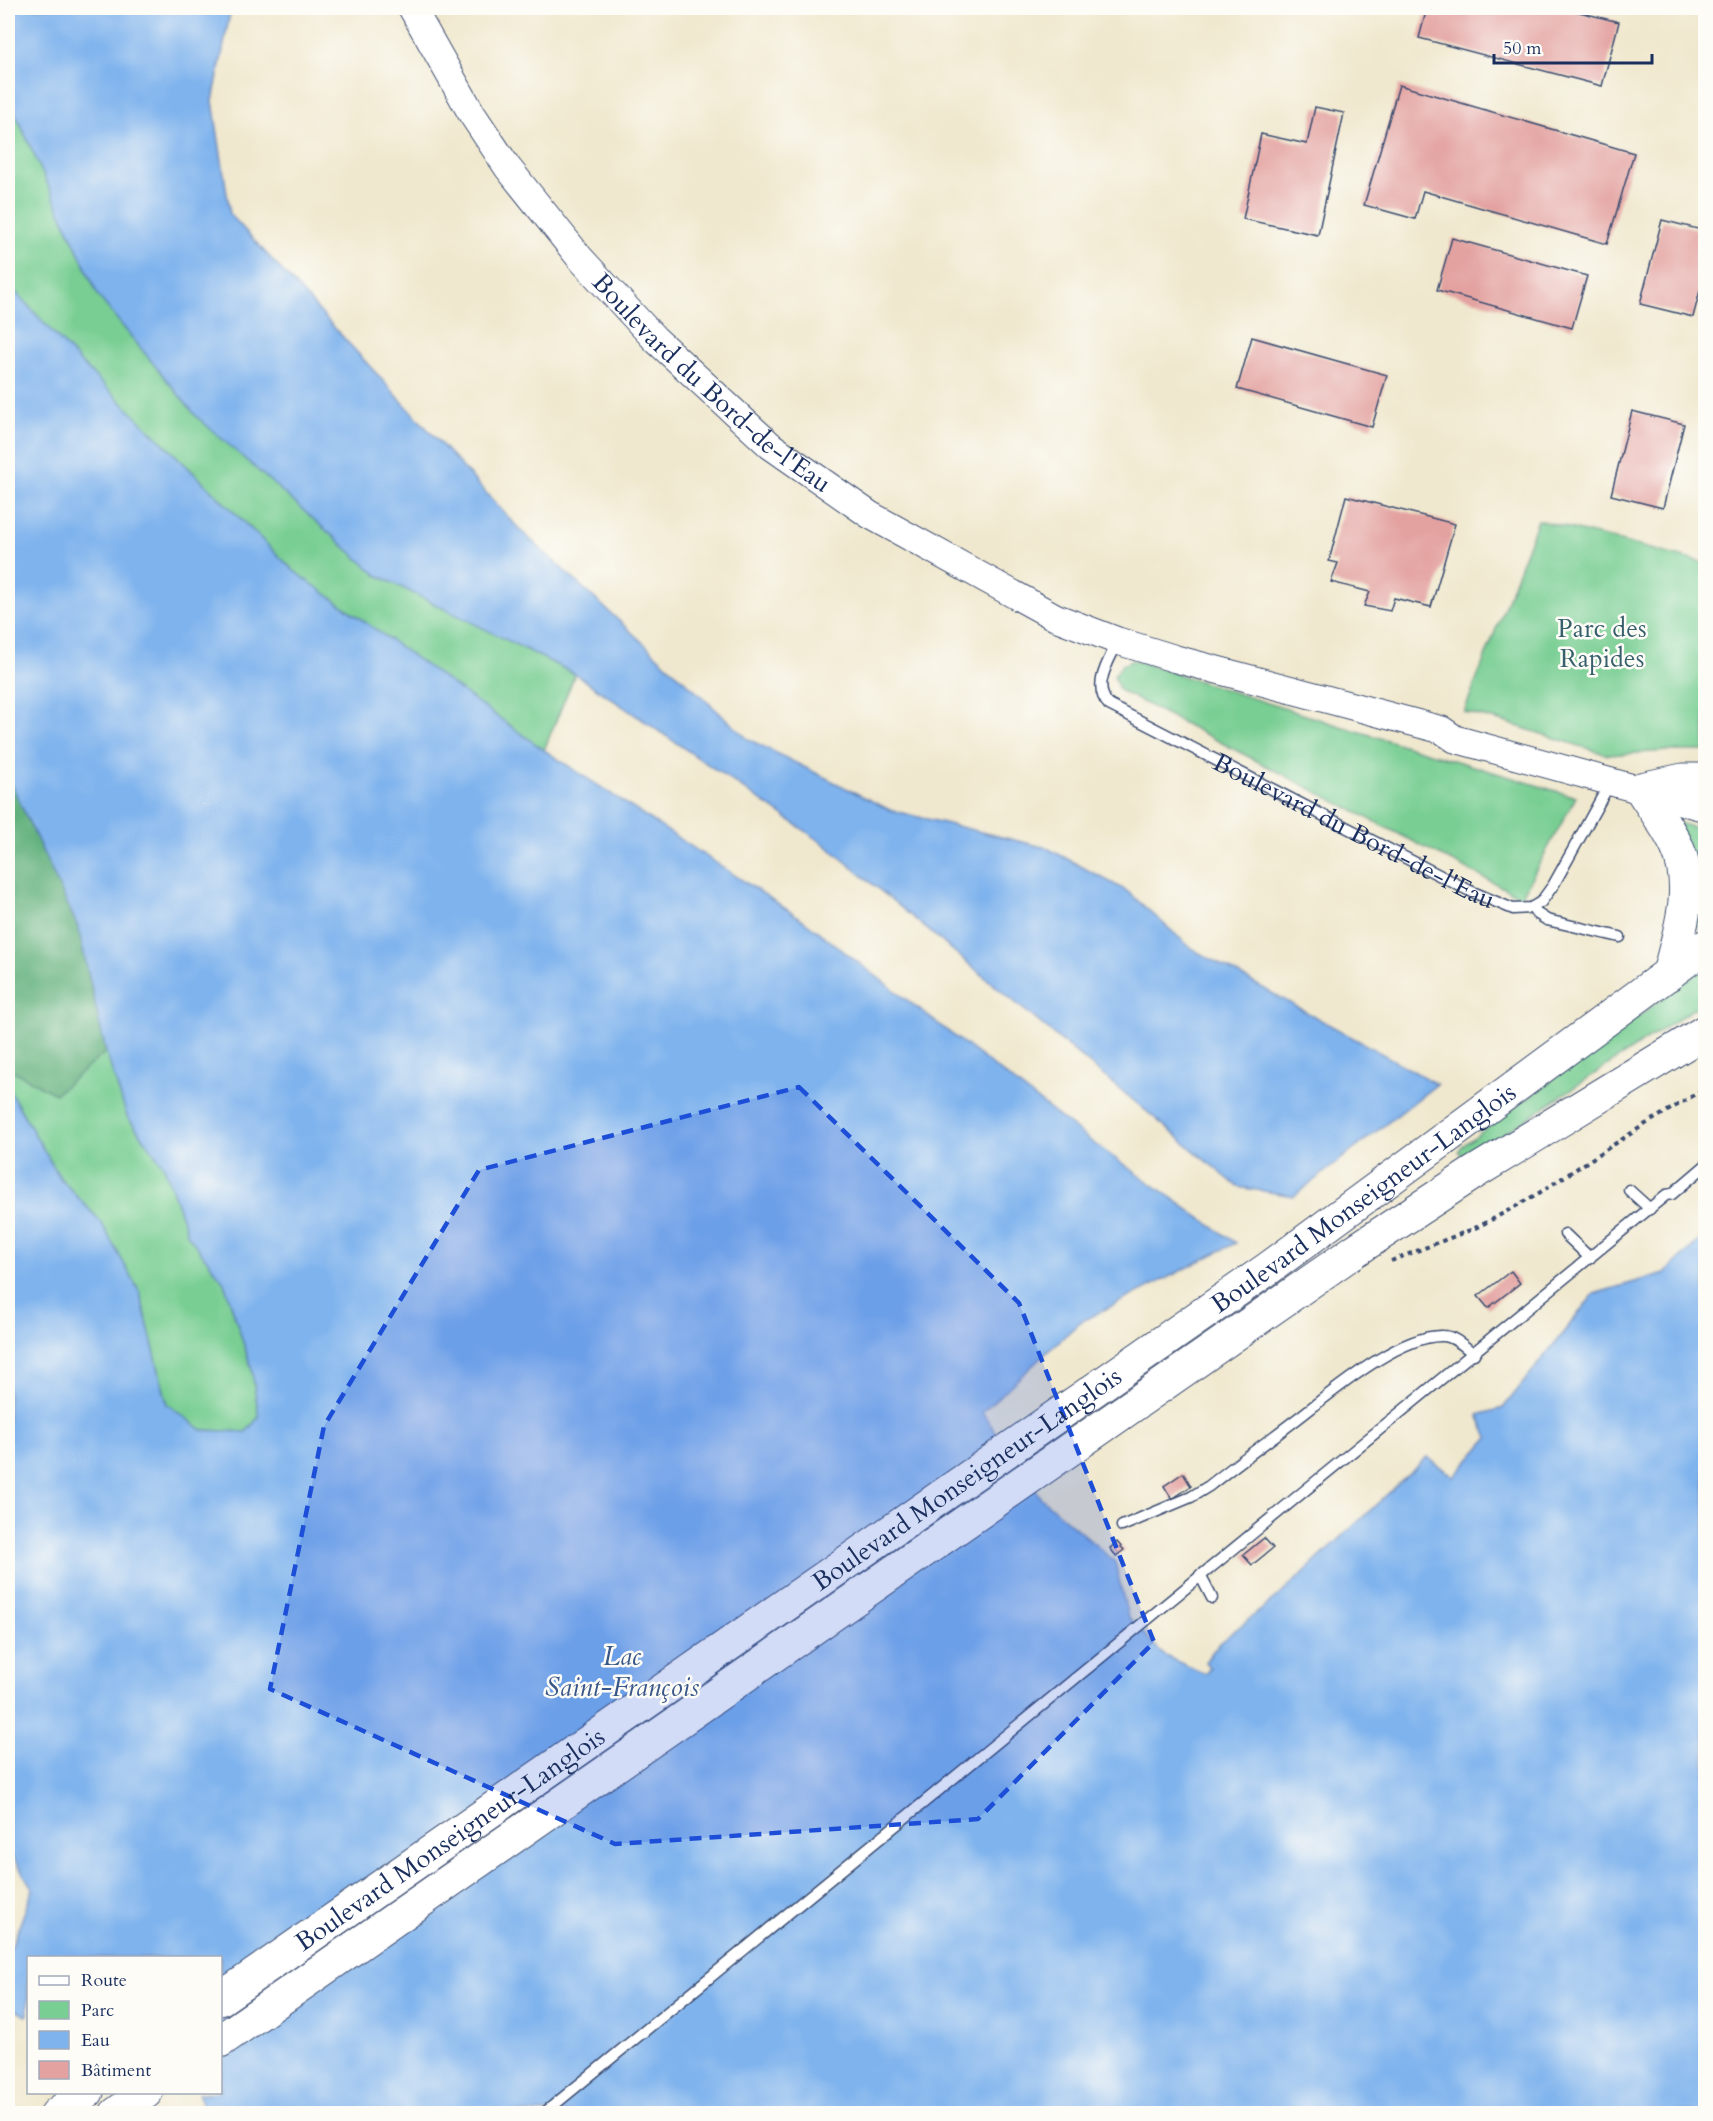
<svg xmlns="http://www.w3.org/2000/svg" width="1713" height="2121" viewBox="0 0 1713 2121" font-family="Cardo,serif">
	<style>
		.green { fill: #78ce93; stroke: #4a7e78; stroke-width: 1.5 }
		.forest { fill: #62b17d; stroke: #3e706e; stroke-width: 1.5 }
		.water { fill: #7fb3ed; stroke: #4d71a6; stroke-width: 1.5 }
		.building { fill: #e3a2a0 }
		.lines { fill: none; stroke-linecap: round; stroke-linejoin: round }
		.service-casing { stroke: #3b4b6f; stroke-width: 13 }
		.tertiary-casing { stroke: #3b4b6f; stroke-width: 29 }
		.trunk-casing { stroke: #3b4b6f; stroke-width: 35 }
		.path { stroke: #3b4b6f; stroke-width: 4; stroke-dasharray: 4.5 4.5; stroke-linecap: butt }
		.service { stroke: #fff; stroke-width: 10 }
		.tertiary { stroke: #fff; stroke-width: 27 }
		.trunk { stroke: #fff; stroke-width: 33 }
		.marked { fill: #1d4ed8; fill-opacity: 0.2; stroke: #1d4ed8; stroke-width: 4.5; stroke-dasharray: 12 8; stroke-linejoin: round }
		.labels { text-anchor: middle; dominant-baseline: central; stroke-width: 5; stroke-linejoin: round; paint-order: stroke }
		.street-label { font-size: 26px; fill: #1b2f5e; stroke: #fdfcf7 }
		.park-label { font-size: 26px; fill: #375f6e; stroke: #fdfcf7 }
		.water-label { font-size: 27px; font-style: italic; fill: #395789; stroke: #fdfcf7 }
	</style>
	<rect width="100%" height="100%" fill="#fdfcf7"/>
	<filter id="ink" filterUnits="userSpaceOnUse"><feTurbulence type="fractalNoise" baseFrequency=".0167" numOctaves="2"/><feDisplacementMap in="SourceGraphic" scale="12" xChannelSelector="R" yChannelSelector="G"/><feConvolveMatrix kernelMatrix="1 2 1 2 8 2 1 2 1" color-interpolation-filters="sRGB"/></filter>
	<filter id="wash" filterUnits="userSpaceOnUse"><feTurbulence type="fractalNoise" baseFrequency=".008" numOctaves="4" result="noise"/><feDisplacementMap in="SourceGraphic" scale="24" xChannelSelector="R" yChannelSelector="G"/><feGaussianBlur stdDeviation="1.35" result="paint"/><feColorMatrix in="noise" values="0 0 0 0 0 0 0 0 0 0 0 0 0 0 0 0 0 1.4 0 .05"/><feComposite in="paint" operator="in"/></filter>
	<g filter="url(#wash)">
		<rect width="100%" height="100%" fill="#f0e8ce"/>
		<g class="green">
			<polygon points="8,97 99,297 377,575 575,674 544,750 294,571 81,363 8,284"/>
			<polygon points="1538,520 1705,563 1705,751 1667,751 1608,755 1504,722 1464,712"/>
			<polygon points="1133,660 1337,725 1576,797 1521,897 1119,690 1114,676 1122,665"/>
			<polygon points="8,777 78,927 127,1116 164,1166 188,1235 224,1282 252,1370 259,1417 246,1432 202,1430 167,1404 140,1293 101,1222 60,1178 8,1088"/>
			<polygon points="1672,821 1705,831 1705,922 1689,935"/>
			<polygon points="1705,967 1705,1001 1467,1158 1463,1157 1459,1151 1461,1147"/>
		</g>
		<polygon class="forest" points="8,777 78,927 106,1052 55,1094 8,1068"/>
		<g class="water">
			<polygon points="8,8 231,8 213,101 230,214 521,531 748,739 890,810 1047,848 1127,891 1192,949 1437,1084 1294,1196 1238,1187 823,843 575,674 377,575 196,416 99,297 8,97"/>
			<polygon points="8,284 81,363 294,571 544,750 803,920 1096,1145 1236,1243 1080,1322 982,1412 1041,1498 1115,1562 1128,1617 1165,1656 1205,1674 1210,1668 1205,1662 1219,1643 1281,1594 1427,1457 1454,1477 1488,1438 1478,1415 1503,1408 1594,1294 1665,1273 1705,1235 1705,2113 201,2113 203,2105 198,2093 220,2092 220,1958 28,1958 28,2015 26,2016 8,2006 8,1945 11,1948 33,1889 8,1850 8,1088 60,1178 101,1222 140,1293 167,1404 202,1430 246,1432 259,1417 252,1370 224,1282 188,1235 164,1166 127,1116 106,1052 78,927 8,777"/>
		</g>
		<g id="blocks">
			<g class="building">
				<polygon points="1427,8 1563,8 1619,22 1602,86 1419,38"/>
				<polygon points="1399,85 1634,153 1607,244 1423,191 1415,219 1364,205"/>
				<polygon points="1315,107 1344,113 1318,235 1243,219 1261,134 1307,144"/>
				<polygon points="1662,220 1706,231 1706,268 1693,317 1640,304"/>
				<polygon points="1452,238 1587,276 1572,328 1437,290"/>
				<polygon points="1252,337 1387,375 1372,427 1237,389"/>
				<polygon points="1632,411 1684,424 1663,508 1611,495"/>
				<polygon points="1346,496 1455,524 1431,607 1394,598 1390,611 1364,606 1370,592 1331,582 1338,563 1329,561"/>
				<polygon points="1511,1271 1520,1283 1488,1308 1478,1296"/>
				<polygon points="1183,1473 1191,1486 1172,1499 1164,1486"/>
				<polygon points="1264,1538 1273,1548 1252,1565 1243,1555"/>
				<polygon points="1117,1542 1124,1550 1116,1556 1110,1548"/>
			</g>
		</g>
	</g>
	<g filter="url(#ink)">
		<use href="#blocks" fill-opacity="0" stroke="#3b4b6f" stroke-width="1.5"/>
		<g class="lines">
			<g class="service-casing">
				<g id="service">
					<path id="s1" d="M 1118,641 C 1109,661 1091,686 1109,705 L 1468,890 L 1513,909 L 1531,908 L 1541,902 L 1554,884 L 1610,783"/>
					<polyline points="1533,907 1536,913 1547,920 1620,937"/>
					<polyline points="1629,1190 1650,1209"/>
					<polyline points="1565,1234 1590,1258"/>
					<path d="M 1122,1526 L 1191,1497 L 1209,1486 C 1238,1463 1268,1441 1297,1419 C 1331,1393 1400,1334 1443,1336 C 1454,1336 1465,1347 1474,1354"/>
					<polyline points="1200,1575 1212,1598"/>
					<path d="M 543,2114 C 917,1807 1292,1502 1666,1195 L 1672,1194 L 1706,1165"/>
				</g>
			</g>
			<g class="tertiary-casing">
				<g id="tertiary">
					<path id="s2" d="M 412,8 L 472,114 L 508,168 L 580,258 L 655,339 L 771,446 L 870,515 L 1055,617 L 1118,641 L 1176,659 L 1442,730 L 1455,739 L 1706,808"/>
				</g>
			</g>
			<g class="trunk-casing">
				<g id="trunk">
					<path d="M 1669,974 C 1679,932 1696,889 1677,847 C 1668,827 1653,808 1641,789 L 1683,780 L 1706,780"/>
					<path id="s3" d="M 220,1999 L 1269,1268 L 1706,946"/>
					<polyline points="220,2041 1356,1250 1475,1172 1706,1031"/>
					<polyline points="57,2114 87,2092"/>
					<polyline points="116,2114 146,2092"/>
				</g>
			</g>
			<polyline class="path" points="1391,1261 1473,1229 1493,1219 1539,1193 1644,1125 1706,1088"/>
			<use href="#service" class="service"/>
			<use href="#tertiary" class="tertiary"/>
			<use href="#trunk" class="trunk"/>
		</g>
	</g>
	<path class="marked" d="M 799,1087 L 1019,1303 L 1154,1642 L 978,1819 L 615,1844 L 270,1689 L 324,1426 L 479,1170 Z"/>
	<g class="labels">
		<g class="street-label">
			<text stroke="none"><textPath href="#s2" startOffset="484">Boulevard du Bord-de-l'Eau</textPath></text>
			<text stroke="none"><textPath href="#s1" startOffset="345">Boulevard du Bord-de-l'Eau</textPath></text>
			<text stroke="none"><textPath href="#s3" startOffset="1396">Boulevard Monseigneur-Langlois</textPath></text>
			<text stroke="none"><textPath href="#s3" startOffset="910">Boulevard Monseigneur-Langlois</textPath></text>
			<text stroke="none"><textPath href="#s3" startOffset="280">Boulevard Monseigneur-Langlois</textPath></text>
		</g>
		<g class="park-label">
			<text x="1602" y="628">Parc des<tspan x="1602" dy="30">Rapides</tspan></text>
		</g>
		<g class="water-label">
			<text x="622" y="1656">Lac<tspan x="622" dy="31">Saint-François</tspan></text>
		</g>
	</g>
	<rect width="1713" height="2121" fill="none" stroke="#fdfcf7" stroke-width="30"/>
	<rect x="27" y="1956" width="195" height="138" fill="#fdfcf7" stroke="#a3aaba" stroke-width="1.5"/>
	<rect x="39" y="1976" width="30" height="9" fill="#ffffff" stroke="#a3aaba" stroke-width="1.5"/>
	<text x="81" y="1986" font-size="18" fill="#1b2f5e">Route</text>
	<rect x="39" y="2001" width="30" height="18" fill="#78ce93" stroke="#a3aaba" stroke-width="1.5"/>
	<text x="81" y="2016" font-size="18" fill="#1b2f5e">Parc</text>
	<rect x="39" y="2031" width="30" height="18" fill="#7fb3ed" stroke="#a3aaba" stroke-width="1.5"/>
	<text x="81" y="2046" font-size="18" fill="#1b2f5e">Eau</text>
	<rect x="39" y="2061" width="30" height="18" fill="#e3a2a0" stroke="#a3aaba" stroke-width="1.5"/>
	<text x="81" y="2076" font-size="18" fill="#1b2f5e">Bâtiment</text>
	<path d="M1494 54v9h158v-9" fill="none" stroke="#1b2f5e" stroke-width="3"/>
	<text x="1503" y="54" font-size="18" fill="#1b2f5e" stroke="#fdfcf7" stroke-width="4.5" paint-order="stroke">50 m</text>
</svg>
